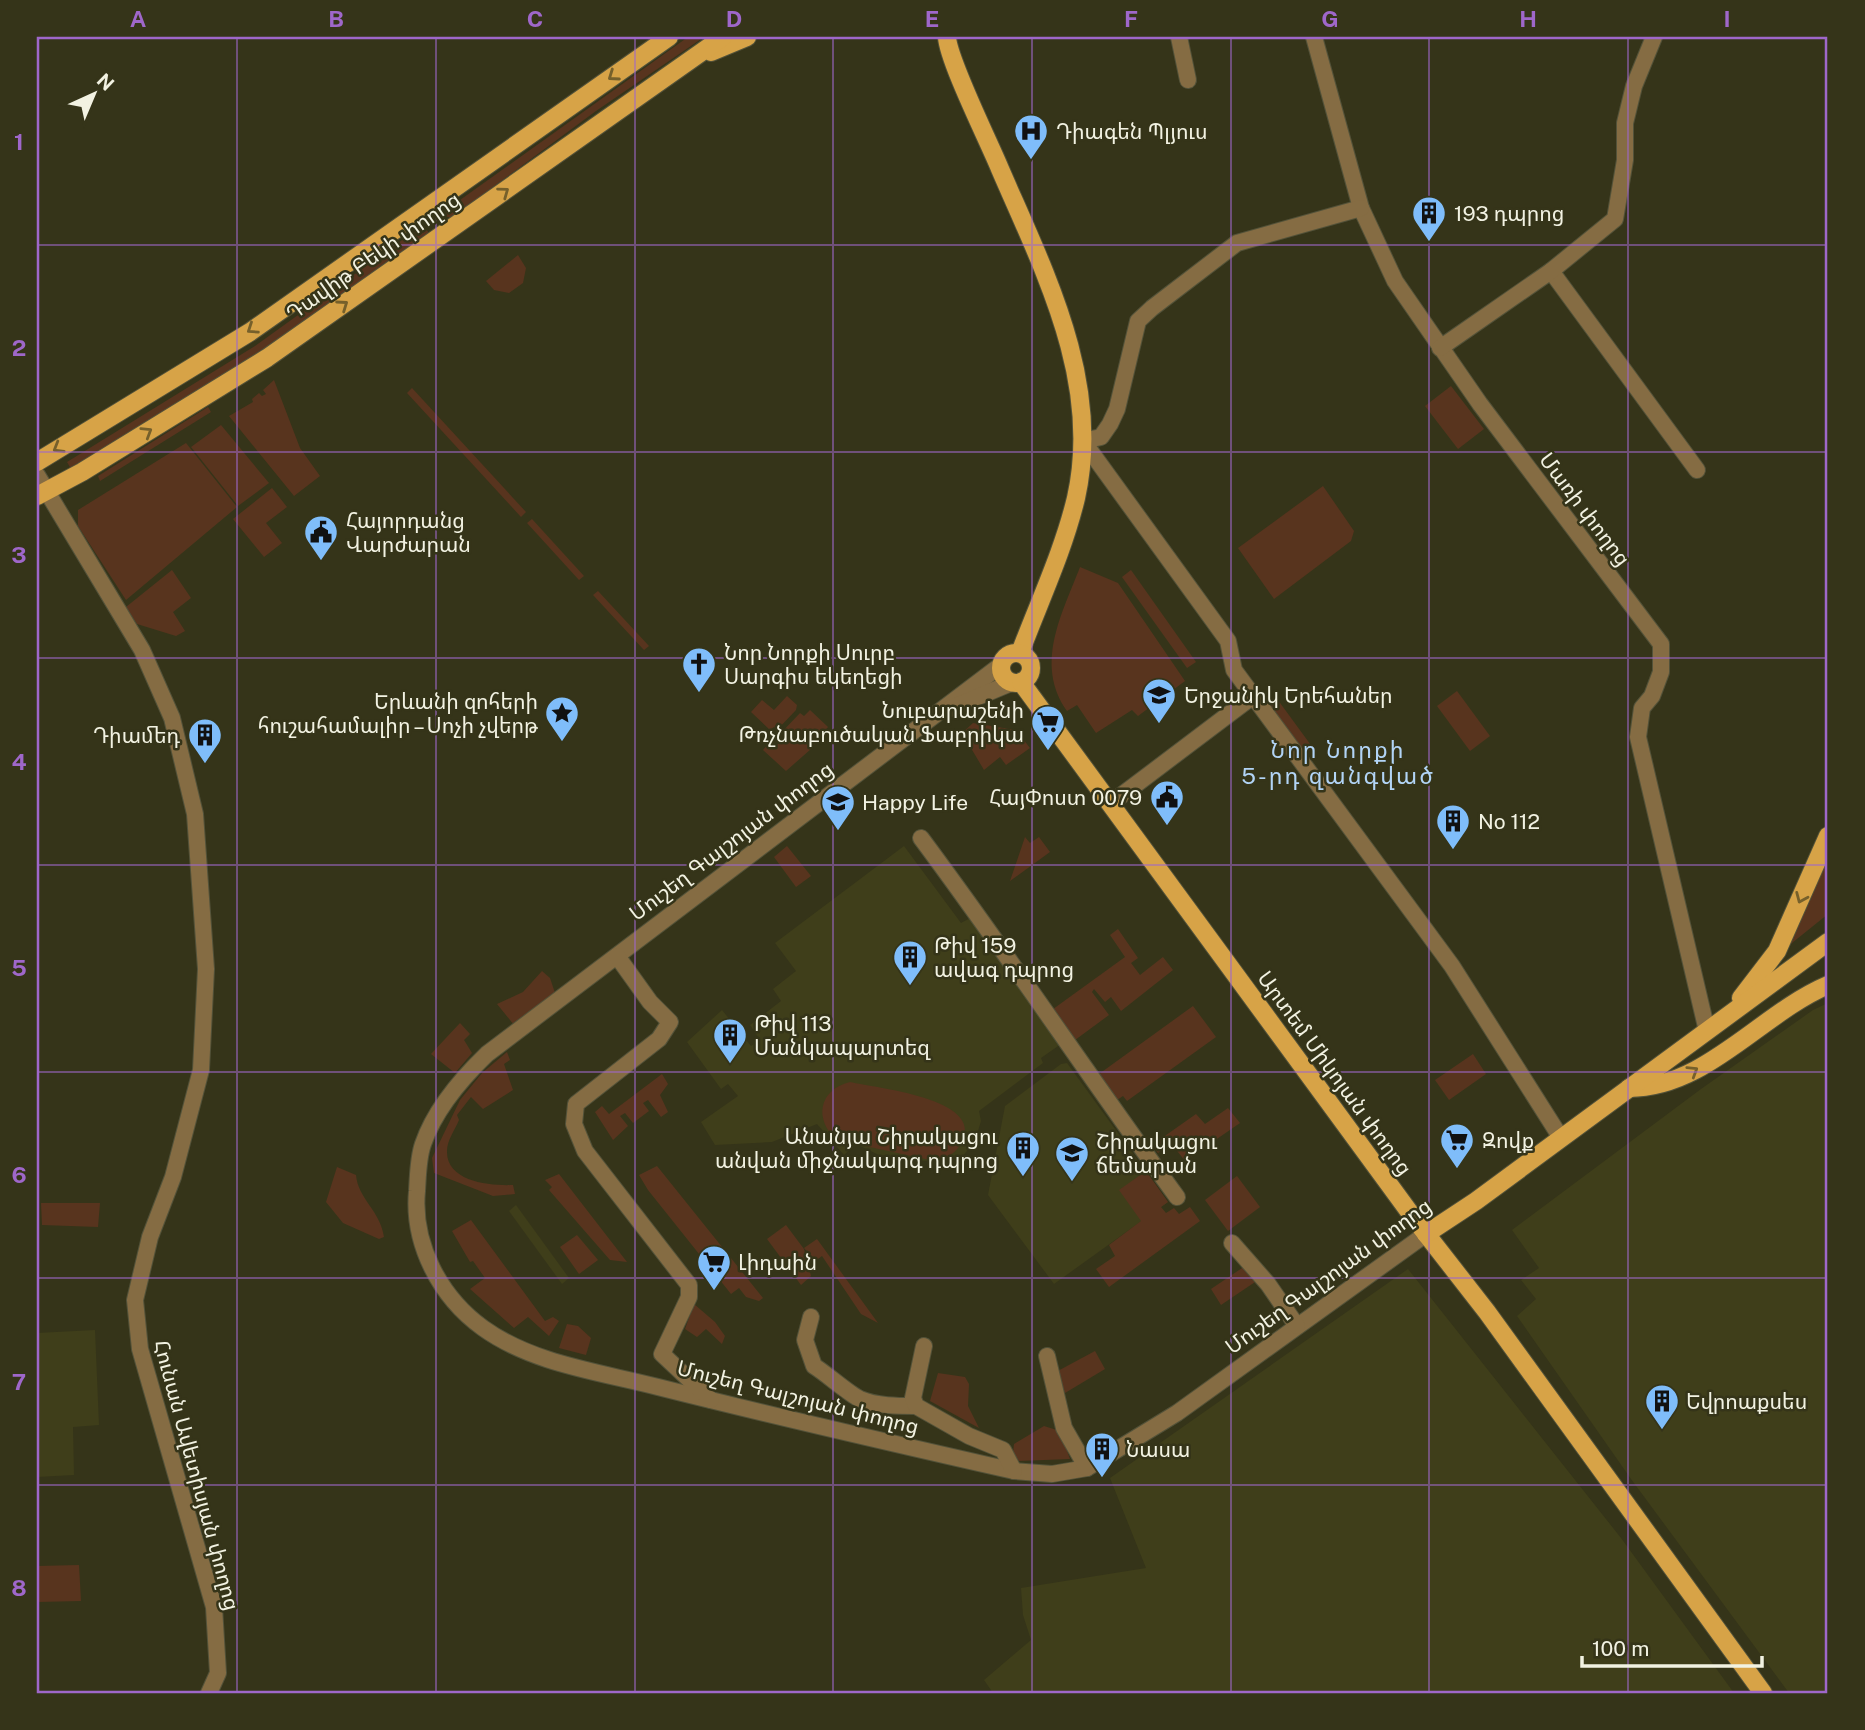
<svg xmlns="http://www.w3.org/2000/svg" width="1865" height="1730" viewBox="0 0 1865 1730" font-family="'Public Sans','Noto Sans Armenian',sans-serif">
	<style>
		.built { fill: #3f3e1a }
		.green { fill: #58341e }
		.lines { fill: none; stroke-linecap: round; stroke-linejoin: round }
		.minor-casing { stroke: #535239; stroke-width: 18 }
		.major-casing { stroke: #535239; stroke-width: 20 }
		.minor { stroke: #856c43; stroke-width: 16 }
		.major { stroke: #d7a347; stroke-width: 18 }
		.oneway { stroke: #76602b }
		.grid { fill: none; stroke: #9f67ca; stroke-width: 2; stroke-opacity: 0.55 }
		.labels { text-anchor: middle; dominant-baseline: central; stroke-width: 5; stroke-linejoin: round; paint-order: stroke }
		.poi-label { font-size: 21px; fill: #f2f2e2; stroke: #353419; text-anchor: start }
		.street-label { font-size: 21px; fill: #f2f2e2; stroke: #353419 }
		.neighbourhood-label { font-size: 23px; letter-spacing: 2px; fill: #b2d4f6; stroke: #353419 }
		.neatline { fill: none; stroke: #9f67ca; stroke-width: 2.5 }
		.grid-label { font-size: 23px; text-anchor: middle; font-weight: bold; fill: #9f67ca }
	</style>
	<rect width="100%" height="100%" fill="#353419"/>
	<g class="built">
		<polygon points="904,846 961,923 972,917 1061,1044 1041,1058 1043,1063 979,1111 981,1121 975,1141 962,1157 945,1162 913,1160 911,1163 904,1157 879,1155 856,1144 844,1155 817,1124 772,1142 715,1145 701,1122 738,1096 728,1084 721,1089 687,1042 722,1010 751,1046 760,1040 750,1025 781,1001 773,989 796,971 775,943"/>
		<polygon points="1828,1003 1828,1693 1789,1693 1631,1479 1517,1316 1536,1299 1521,1280 1539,1268 1512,1230 1701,1089 1813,1010"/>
		<polygon points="1067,1063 1168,1202 1054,1284 988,1195 1005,1106 1061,1064"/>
		<polygon points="516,1205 569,1278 562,1284 509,1211"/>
		<polygon points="1408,1269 1621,1538 1734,1693 993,1693 984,1680 1031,1640 1023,1615 1021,1588 1146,1568 1110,1478"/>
		<polygon points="95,1330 99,1425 73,1427 74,1475 37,1477 37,1333"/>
	</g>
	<g class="green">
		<polygon points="688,37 704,37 596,111 451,218 445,216 446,210"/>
		<polygon points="423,225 429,233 318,315 215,382 71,469 67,462 255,346"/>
		<polygon points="518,255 526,268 523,283 509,293 494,290 486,281"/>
		<polygon points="274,380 300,448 320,476 294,496 229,416 253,402 252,399 259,393 262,396 266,394 263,390"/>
		<polygon points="1451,386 1484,429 1458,449 1425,406"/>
		<polygon points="412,388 526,512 521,517 407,393"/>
		<polygon points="208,407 211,412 100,481 98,476"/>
		<polygon points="221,425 269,483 238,506 191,447"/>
		<polygon points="186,443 237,507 126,600 78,526 78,510"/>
		<polygon points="1323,486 1354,531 1351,541 1274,599 1238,548"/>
		<polygon points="272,488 287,507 266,523 282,543 264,557 233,519"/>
		<polygon points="532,519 584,576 579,580 527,523"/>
		<path d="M 1080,567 L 1118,583 L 1185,681 L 1138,716 L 1132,710 L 1096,733 L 1077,705 L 1067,711 C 1034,664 1062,614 1080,567 Z"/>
		<polygon points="172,570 191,598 173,612 185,631 176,636 137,624 126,607"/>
		<polygon points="1131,570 1196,662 1187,668 1122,577"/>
		<polygon points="598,591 649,646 644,650 593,595"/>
		<polygon points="1457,691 1490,736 1470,751 1437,706"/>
		<polygon points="787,696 797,705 796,710 777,730 774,727 770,730 751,712 762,700 774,710"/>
		<polygon points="1275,696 1313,748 1303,755 1265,703"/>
		<polygon points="810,710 828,727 811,749 786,771 763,750 769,743 775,747 784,737 781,733 800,713 804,716"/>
		<polygon points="973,723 1016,730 1030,748 1006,765 1000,757 984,770 962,733"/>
		<polygon points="1025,837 1030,843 1039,837 1050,852 1010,881"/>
		<polygon points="787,846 811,876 796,887 774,857"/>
		<polygon points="1828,855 1828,914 1787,947"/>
		<polygon points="1118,929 1138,958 1131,963 1140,975 1163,957 1173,970 1121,1011 1111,997 1105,1002 1094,989 1092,992 1109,1015 1071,1043 1049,1012 1125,957 1110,935"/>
		<polygon points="542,971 550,978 555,993 514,1025 497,1004 523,992"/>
		<polygon points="1193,1006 1216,1037 1127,1101 1123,1096 1117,1100 1099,1074"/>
		<polygon points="460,1023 470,1034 464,1040 472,1053 455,1073 431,1054"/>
		<path d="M 507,1052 L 510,1060 L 504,1064 L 513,1090 L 483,1109 L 471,1097 L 457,1115 L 459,1120 C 455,1130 447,1140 447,1151 C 446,1182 491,1186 513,1185 L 515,1194 L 493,1196 L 434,1173 L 432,1158 L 460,1100 L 482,1073 Z"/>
		<polygon points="1473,1054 1486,1074 1449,1100 1435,1080"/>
		<polygon points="662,1074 668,1084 660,1095 668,1112 661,1117 648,1100 643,1103 649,1111 633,1123 625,1113 620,1116 628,1126 613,1140 595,1112 602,1106 609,1114"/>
		<path d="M 850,1082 C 875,1088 985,1098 962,1142 C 954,1156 945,1159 930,1160 L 837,1140 C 814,1120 818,1090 850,1082 Z"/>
		<polygon points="1228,1108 1240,1123 1185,1161 1171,1143 1158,1153 1152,1145 1196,1114 1205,1124"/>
		<polygon points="657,1166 763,1298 759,1301 746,1297 739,1288 731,1294 648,1190 639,1175"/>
		<path d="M 337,1167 L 356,1175 C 358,1199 380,1210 384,1237 L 379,1239 L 343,1223 L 326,1202 Z"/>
		<polygon points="1146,1171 1168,1202 1161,1207 1166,1213 1174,1208 1179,1214 1190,1207 1200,1221 1109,1287 1096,1269 1115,1256 1109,1245 1141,1221 1119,1190"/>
		<polygon points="559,1174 627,1262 610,1260 549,1190 552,1187 545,1180"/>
		<polygon points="1237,1176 1260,1207 1228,1231 1205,1200"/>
		<polygon points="41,1203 100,1203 98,1227 42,1225"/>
		<polygon points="471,1220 545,1321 553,1317 559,1321 549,1336 528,1317 514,1328 470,1289 485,1278 473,1261 470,1262 452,1231"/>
		<polygon points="786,1225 804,1249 811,1276 801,1285 767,1239"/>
		<polygon points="577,1235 598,1260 579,1274 560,1247"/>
		<polygon points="817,1239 878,1323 861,1314 822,1256 815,1261 804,1248"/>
		<polygon points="1248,1264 1258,1280 1221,1305 1211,1289"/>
		<polygon points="694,1304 715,1322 725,1336 722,1344 706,1329 697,1337 685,1329"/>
		<polygon points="567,1324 578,1326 591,1338 586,1355 559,1348"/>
		<polygon points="1095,1351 1105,1369 1065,1393 1054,1373"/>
		<polygon points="938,1373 965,1377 969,1384 968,1406 979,1428 930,1401"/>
		<polygon points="1044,1426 1060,1431 1070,1459 1019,1461 1013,1453 1014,1444"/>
		<polygon points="79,1565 81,1601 37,1602 37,1566"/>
	</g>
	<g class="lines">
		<g class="minor-casing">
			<g id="minor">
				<polyline points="1179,37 1188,80"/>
				<polyline points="1314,37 1361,208 1395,281 1480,404 1661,644 1661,672 1652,696 1642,708 1638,737 1707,1031"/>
				<polyline points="1361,208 1237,243 1152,308 1138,321 1117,409 1110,424 1101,437 1083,441 1228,641 1234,670 1452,966 1561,1138"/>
				<polyline points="1551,271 1697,470"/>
				<polyline points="1440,348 1551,271 1615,219 1625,160 1625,123 1634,86 1654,37"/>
				<polyline points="37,475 142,650 172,718 195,814 206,969 201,1070 173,1177 150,1237 135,1300 140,1349 214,1607 218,1673 209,1693"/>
				<path d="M 1001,665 L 487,1054 C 461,1079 435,1109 423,1144 C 418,1158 418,1176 417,1191 C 412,1244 440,1297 483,1328 C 533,1364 600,1372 658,1387 C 777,1417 895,1444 1014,1471 L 1052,1474 L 1087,1468 L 1177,1413 L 1426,1234"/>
				<polyline points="949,709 1011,683"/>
				<polyline points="1110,804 1253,696"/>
				<path d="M 921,838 C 1009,956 1090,1078 1177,1197"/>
				<polyline points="617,956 650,1002 670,1022 659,1039 576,1104 574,1124 585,1151 689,1285 689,1297 662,1354 711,1400"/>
				<polyline points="1232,1243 1268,1284 1297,1326"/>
				<path d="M 811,1317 L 805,1340 L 814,1366 C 827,1374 849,1394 860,1399 C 876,1406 898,1406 916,1406"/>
				<polyline points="924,1346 913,1398 916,1406 969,1436 1003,1450 1014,1471"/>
				<polyline points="1047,1356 1064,1428 1087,1468"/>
			</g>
		</g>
		<g class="major-casing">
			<g id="major">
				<path d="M 947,37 C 948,60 989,142 1000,169 C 1045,273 1102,382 1076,498 C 1063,552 1039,602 1020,653"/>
				<polyline points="711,52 747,37"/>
				<polyline points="37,462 250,332 669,37"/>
				<polyline points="37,496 82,472 267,358 723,37"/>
				<circle cx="1016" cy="668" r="15"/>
				<polyline points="1021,682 1413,1217 1487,1312 1763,1693"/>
				<polyline points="1741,998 1777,951 1828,836"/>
				<path d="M 1629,1088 C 1706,1088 1760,1014 1828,985"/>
				<polyline points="1426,1234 1476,1201 1828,942"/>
			</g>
		</g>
		<use href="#minor" class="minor"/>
		<use href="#major" class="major"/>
	</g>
	<defs><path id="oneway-chevron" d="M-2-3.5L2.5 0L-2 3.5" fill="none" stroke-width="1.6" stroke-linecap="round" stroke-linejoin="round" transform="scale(1.75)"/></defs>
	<g class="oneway">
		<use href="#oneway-chevron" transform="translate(613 76) rotate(145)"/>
		<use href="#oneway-chevron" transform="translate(504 192) rotate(-36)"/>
		<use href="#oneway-chevron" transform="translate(343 305) rotate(-35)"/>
		<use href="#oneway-chevron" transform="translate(252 329) rotate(146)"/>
		<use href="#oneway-chevron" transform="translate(147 432) rotate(-32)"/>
		<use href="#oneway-chevron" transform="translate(58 448) rotate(149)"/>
		<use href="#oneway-chevron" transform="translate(1801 898) rotate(113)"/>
		<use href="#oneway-chevron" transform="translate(1693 1071) rotate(-32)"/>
	</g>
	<path class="grid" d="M 237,37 L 237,1693M 436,37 L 436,1693M 635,37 L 635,1693M 833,37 L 833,1693M 1032,37 L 1032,1693M 1231,37 L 1231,1693M 1429,37 L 1429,1693M 1628,37 L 1628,1693M 37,245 L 1828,245M 37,452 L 1828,452M 37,658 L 1828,658M 37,865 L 1828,865M 37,1072 L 1828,1072M 37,1278 L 1828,1278M 37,1485 L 1828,1485"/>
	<defs>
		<g id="hospital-pin" transform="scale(1.75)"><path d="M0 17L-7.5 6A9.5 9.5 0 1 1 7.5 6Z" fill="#7fbdfa" stroke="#353419"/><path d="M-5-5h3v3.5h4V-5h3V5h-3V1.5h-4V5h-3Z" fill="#111"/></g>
		<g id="building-pin" transform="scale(1.75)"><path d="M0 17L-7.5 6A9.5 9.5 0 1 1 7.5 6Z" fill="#7fbdfa" stroke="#353419"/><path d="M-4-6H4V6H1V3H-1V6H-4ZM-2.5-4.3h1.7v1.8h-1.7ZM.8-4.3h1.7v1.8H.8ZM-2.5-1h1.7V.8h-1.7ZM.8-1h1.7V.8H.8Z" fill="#111"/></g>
		<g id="civic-pin" transform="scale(1.75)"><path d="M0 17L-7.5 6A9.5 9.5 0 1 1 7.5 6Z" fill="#7fbdfa" stroke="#353419"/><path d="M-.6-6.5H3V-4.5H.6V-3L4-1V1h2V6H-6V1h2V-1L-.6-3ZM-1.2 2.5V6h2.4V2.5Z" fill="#111"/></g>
		<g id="church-pin" transform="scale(1.75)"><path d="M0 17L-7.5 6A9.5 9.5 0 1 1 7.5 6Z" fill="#7fbdfa" stroke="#353419"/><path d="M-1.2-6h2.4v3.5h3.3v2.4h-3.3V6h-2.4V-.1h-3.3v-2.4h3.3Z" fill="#111"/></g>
		<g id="school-pin" transform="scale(1.75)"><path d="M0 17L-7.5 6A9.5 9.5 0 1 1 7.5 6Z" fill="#7fbdfa" stroke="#353419"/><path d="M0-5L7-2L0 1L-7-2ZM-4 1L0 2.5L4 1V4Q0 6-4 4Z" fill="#111"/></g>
		<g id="sight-pin" transform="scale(1.75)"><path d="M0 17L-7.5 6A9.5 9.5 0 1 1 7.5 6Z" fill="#7fbdfa" stroke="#353419"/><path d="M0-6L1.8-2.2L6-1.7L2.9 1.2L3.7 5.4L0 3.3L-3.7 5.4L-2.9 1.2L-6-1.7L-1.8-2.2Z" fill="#111"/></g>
		<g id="supermarket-pin" transform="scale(1.75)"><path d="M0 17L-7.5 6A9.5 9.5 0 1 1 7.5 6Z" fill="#7fbdfa" stroke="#353419"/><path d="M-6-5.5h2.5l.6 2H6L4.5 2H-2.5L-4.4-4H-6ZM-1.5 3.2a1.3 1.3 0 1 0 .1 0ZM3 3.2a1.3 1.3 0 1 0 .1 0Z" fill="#111"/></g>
	</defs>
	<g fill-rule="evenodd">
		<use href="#hospital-pin" x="1031" y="131"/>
		<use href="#building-pin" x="1429" y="213"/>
		<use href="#civic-pin" x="321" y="532"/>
		<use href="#church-pin" x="699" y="664"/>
		<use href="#school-pin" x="1159" y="695"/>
		<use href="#sight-pin" x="562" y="713"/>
		<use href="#supermarket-pin" x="1048" y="722"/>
		<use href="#building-pin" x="205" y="735"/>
		<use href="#civic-pin" x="1167" y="797"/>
		<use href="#school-pin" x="838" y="802"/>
		<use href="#building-pin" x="1453" y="821"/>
		<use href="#building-pin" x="910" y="957"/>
		<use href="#building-pin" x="730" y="1035"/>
		<use href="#supermarket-pin" x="1457" y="1140"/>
		<use href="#building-pin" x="1023" y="1148"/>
		<use href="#school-pin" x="1072" y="1153"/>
		<use href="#supermarket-pin" x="714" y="1262"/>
		<use href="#building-pin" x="1662" y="1401"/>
		<use href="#building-pin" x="1102" y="1449"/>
	</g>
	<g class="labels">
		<g class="poi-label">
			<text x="1056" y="131">Դիագեն Պլյուս</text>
			<text x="1454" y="213">193 դպրոց</text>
			<text x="346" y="520">Հայորդանց<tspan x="346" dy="24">Վարժարան</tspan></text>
			<text x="724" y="652">Նոր Նորքի Սուրբ<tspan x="724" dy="24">Սարգիս եկեղեցի</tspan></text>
			<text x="1184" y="695">Երջանիկ Երեհաներ</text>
			<text x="538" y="701" text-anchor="end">Երևանի զոհերի<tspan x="538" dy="24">հուշահամալիր – Սոչի չվերթ</tspan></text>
			<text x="1024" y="710" text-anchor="end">Նուբարաշենի<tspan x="1024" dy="24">Թռչնաբուծական Ֆաբրիկա</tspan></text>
			<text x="180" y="735" text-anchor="end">Դիամեդ</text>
			<text x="1142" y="797" text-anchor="end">ՀայՓոստ 0079</text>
			<text x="862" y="802">Happy Life</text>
			<text x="1478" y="821">No 112</text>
			<text x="934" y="945">Թիվ 159<tspan x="934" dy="24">ավագ դպրոց</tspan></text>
			<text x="754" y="1023">Թիվ 113<tspan x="754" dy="24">Մանկապարտեզ</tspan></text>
			<text x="998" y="1136" text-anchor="end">Անանյա Շիրակացու<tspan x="998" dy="24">անվան միջնակարգ դպրոց</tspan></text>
			<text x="1482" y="1140">Զովք</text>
			<text x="1096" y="1141">Շիրակացու<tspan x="1096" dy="24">ճեմարան</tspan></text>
			<text x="738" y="1262">Լիդաին</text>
			<text x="1686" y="1401">Եվրոաքսես</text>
			<text x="1126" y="1449">Նասա</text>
		</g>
		<g class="street-label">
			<text transform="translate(373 256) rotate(-35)">Դավիթ Բեկի փողոց</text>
			<text transform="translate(1585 509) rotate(53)">Մառի փողոց</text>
			<text transform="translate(731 841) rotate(-37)">Մուշեղ Գալշոյան փողոց</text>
			<text transform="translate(1335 1073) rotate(54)">Արտեմ Միկոյան փողոց</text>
			<text transform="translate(1328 1276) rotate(-36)">Մուշեղ Գալշոյան փողոց</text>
			<text transform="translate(798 1397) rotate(14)">Մուշեղ Գալշոյան փողոց</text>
			<text transform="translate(197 1475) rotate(75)">Հունան Ավետիսյան փողոց</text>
		</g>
		<g class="neighbourhood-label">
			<text x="1338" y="749">Նոր Նորքի<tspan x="1338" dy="26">5-րդ զանգված</tspan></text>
		</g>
	</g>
	<rect width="1865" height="1730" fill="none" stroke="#353419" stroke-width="77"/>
	<g transform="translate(94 94) rotate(44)" stroke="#353419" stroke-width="5" paint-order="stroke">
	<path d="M0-5L12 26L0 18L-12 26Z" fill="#f2f2e2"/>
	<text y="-10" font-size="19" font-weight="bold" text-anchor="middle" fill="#f2f2e2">N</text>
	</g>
	<path d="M1582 1656v10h180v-10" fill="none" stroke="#f2f2e2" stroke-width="3.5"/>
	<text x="1592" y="1656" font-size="21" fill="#f2f2e2" stroke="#353419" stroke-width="5" paint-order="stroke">100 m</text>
	<rect x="38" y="38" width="1788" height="1654" class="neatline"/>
	<g class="grid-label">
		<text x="138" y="27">A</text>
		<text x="336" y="27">B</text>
		<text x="535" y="27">C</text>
		<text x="734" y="27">D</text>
		<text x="932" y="27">E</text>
		<text x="1131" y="27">F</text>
		<text x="1330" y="27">G</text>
		<text x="1528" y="27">H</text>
		<text x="1727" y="27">I</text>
		<text x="19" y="150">1</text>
		<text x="19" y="356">2</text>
		<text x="19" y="563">3</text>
		<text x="19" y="770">4</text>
		<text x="19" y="976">5</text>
		<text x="19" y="1183">6</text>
		<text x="19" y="1390">7</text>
		<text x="19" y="1596">8</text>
	</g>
</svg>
